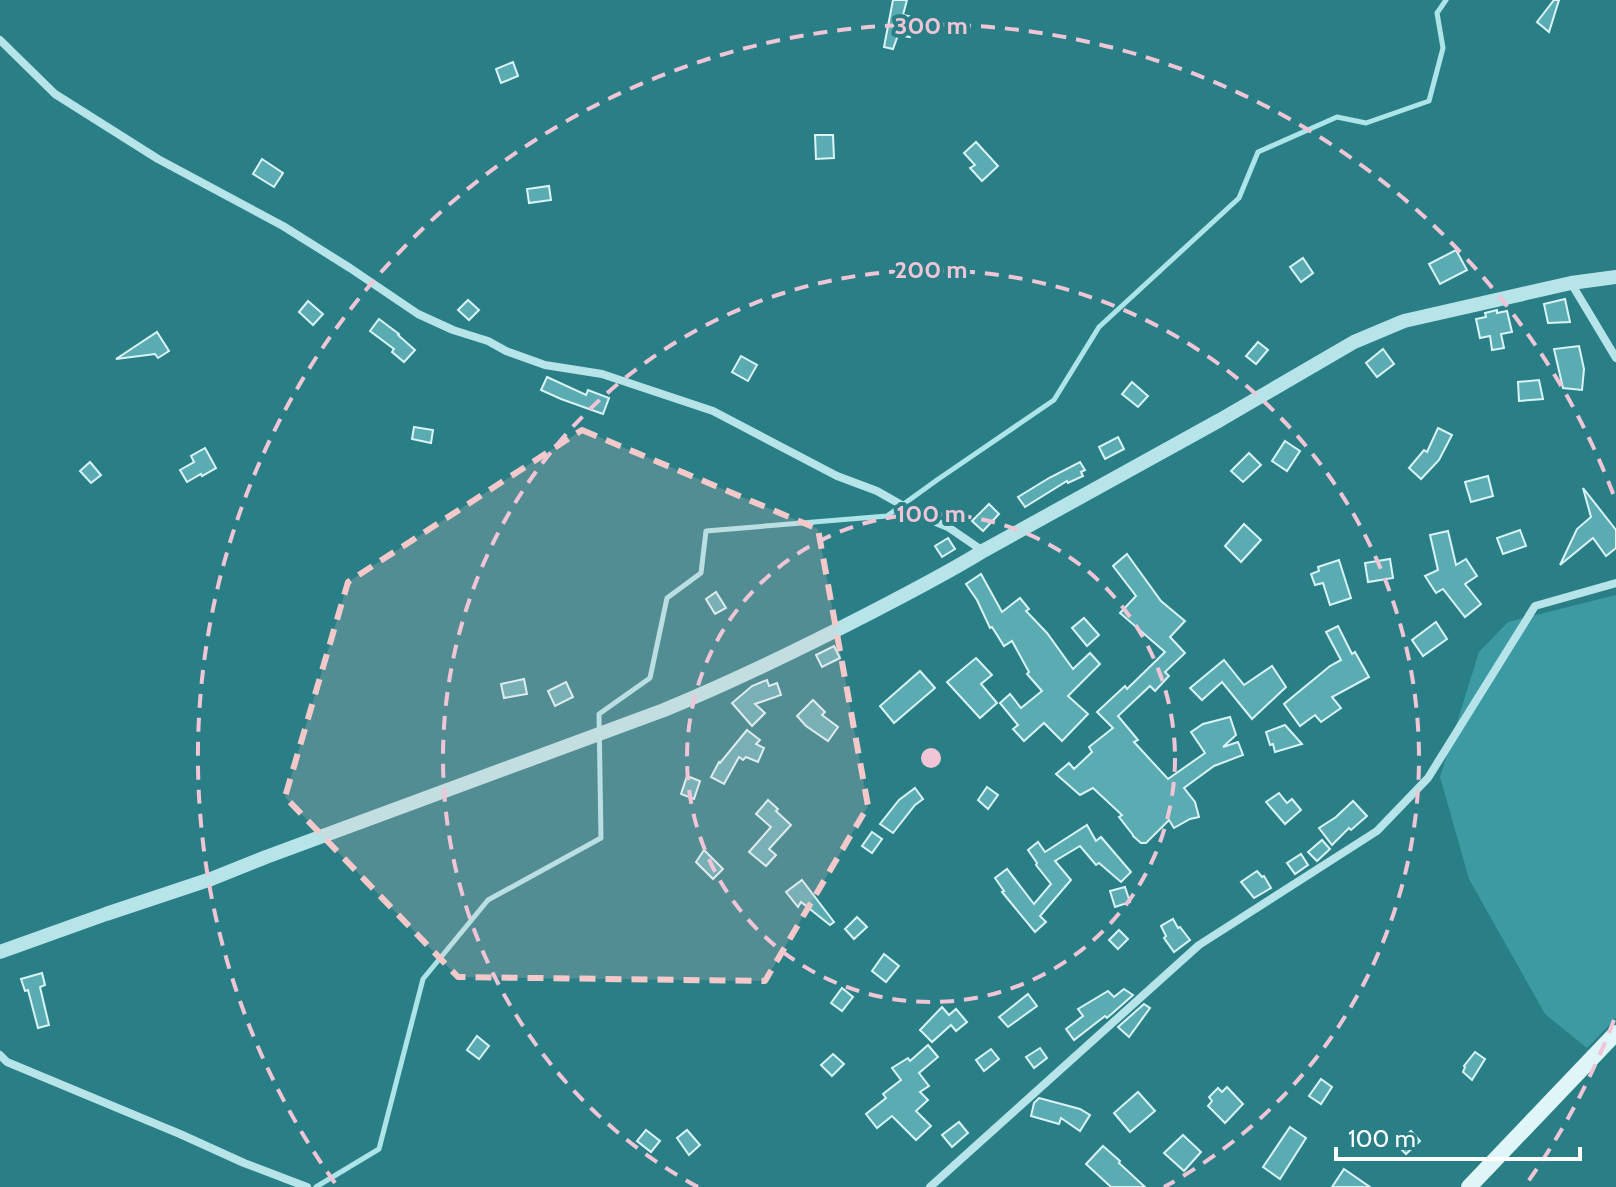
<svg xmlns="http://www.w3.org/2000/svg" width="1616" height="1187" viewBox="0 0 1616 1187" font-family="Cabin,sans-serif">
	<style>
		.green { fill: #3c9aa2 }
		.lines { fill: none; stroke-linecap: round; stroke-linejoin: round }
		.stream { stroke: #ace4e8; stroke-width: 5 }
		.building { fill: #5aabb2; stroke: #daf4f6; stroke-width: 2 }
		.minor { stroke: #b7e4e8; stroke-width: 8 }
		.tertiary { stroke: #b7e4e8; stroke-width: 14 }
		.secondary { stroke: #e0f5f7; stroke-width: 16 }
		.marked { fill: #f5c9c9; fill-opacity: 0.2; stroke: #f5c9c9; stroke-width: 6; stroke-dasharray: 16 10; stroke-linejoin: round }
		.ring { fill: none; stroke: #f0c5d6; stroke-width: 4; stroke-dasharray: 14 10 }
		.centre { fill: #f0c5d6; stroke: #2a7f87; stroke-width: 4 }
		.ring-label { font-size: 24px; text-anchor: middle; font-weight: bold; fill: #f0c5d6; stroke: #2a7f87; stroke-width: 8; stroke-linejoin: round; paint-order: stroke }
	</style>
	<rect width="100%" height="100%" fill="#2a7f87"/>
	<polygon class="green" points="1616,595 1616,1018 1587,1048 1545,1014 1469,879 1440,777 1479,652 1508,622"/>
	<g class="lines">
		<polyline class="stream" points="316,1187 379,1149 423,979 488,900 601,838 599,714 650,678 667,598 701,573 706,531 887,516 937,480 1054,400 1099,327 1239,198 1258,152 1337,117 1366,123 1429,101 1443,48 1437,13 1446,0"/>
	</g>
	<g class="building">
		<polygon points="893,0 907,0 903,15 914,17 910,37 898,35 893,49 884,47"/>
		<polygon points="1554,0 1559,0 1549,32 1537,22"/>
		<polygon points="513,62 518,76 501,83 496,69"/>
		<polygon points="815,135 833,135 834,158 816,159"/>
		<polygon points="976,142 998,166 982,181 970,168 975,165 964,153"/>
		<polygon points="262,159 283,173 274,187 253,174"/>
		<polygon points="549,186 551,200 529,203 527,189"/>
		<polygon points="1456,250 1467,270 1440,284 1429,264"/>
		<polygon points="1303,258 1313,273 1301,282 1290,267"/>
		<polygon points="1565,299 1570,322 1548,323 1544,304"/>
		<polygon points="468,300 479,310 469,320 458,310"/>
		<polygon points="308,301 323,314 313,325 299,312"/>
		<polygon points="1497,310 1497,313 1507,311 1512,332 1501,334 1504,348 1492,350 1490,336 1480,338 1476,319 1486,317 1485,313"/>
		<polygon points="379,319 399,334 398,335 415,350 404,362 392,352 394,349 370,331"/>
		<polygon points="157,332 169,351 158,358 155,354 116,359"/>
		<polygon points="1258,342 1268,350 1256,364 1246,356"/>
		<polygon points="1579,346 1584,369 1582,390 1563,388 1554,349"/>
		<polygon points="1383,349 1394,364 1377,377 1366,363"/>
		<polygon points="741,356 757,365 748,381 732,372"/>
		<polygon points="547,377 586,395 588,390 609,398 603,414 561,399 541,390"/>
		<polygon points="1539,380 1543,399 1519,401 1518,382"/>
		<polygon points="1132,382 1148,396 1138,407 1122,394"/>
		<polygon points="414,427 433,430 431,443 412,439"/>
		<polygon points="1438,428 1452,435 1439,460 1421,479 1409,468 1424,450 1427,452"/>
		<polygon points="1118,437 1124,449 1105,459 1099,447"/>
		<polygon points="1285,441 1300,451 1287,471 1272,461"/>
		<polygon points="205,448 216,468 202,476 201,474 187,482 180,470 194,462 191,456"/>
		<polygon points="1249,453 1261,465 1243,482 1231,471"/>
		<polygon points="90,462 101,475 91,483 80,471"/>
		<polygon points="1080,462 1085,470 1081,472 1083,476 1068,483 1067,481 1025,507 1018,497 1049,478"/>
		<polygon points="1488,476 1493,496 1471,502 1465,482"/>
		<polygon points="1583,488 1616,530 1616,548 1606,556 1593,538 1560,565 1577,529 1591,517"/>
		<polygon points="989,504 999,514 983,531 972,521"/>
		<polygon points="1244,524 1261,540 1241,562 1225,546"/>
		<polygon points="1520,530 1526,546 1503,554 1497,538"/>
		<polygon points="1448,531 1456,565 1466,559 1477,576 1465,584 1481,604 1465,617 1443,589 1436,593 1425,576 1438,570 1430,535"/>
		<polygon points="948,538 955,549 942,557 935,546"/>
		<polygon points="1127,554 1161,601 1185,621 1170,637 1185,653 1165,672 1169,676 1155,691 1150,686 1118,716 1138,740 1134,742 1168,779 1205,753 1191,732 1203,724 1230,717 1236,735 1223,747 1238,742 1243,755 1214,766 1184,788 1195,802 1199,817 1190,819 1174,828 1169,820 1146,843 1141,843 1133,836 1133,835 1119,817 1122,815 1093,788 1080,795 1056,774 1069,763 1074,769 1092,752 1089,747 1113,728 1097,712 1125,686 1127,689 1165,652 1120,613 1136,596 1113,566"/>
		<polygon points="1390,559 1393,578 1368,582 1365,563"/>
		<polygon points="1339,560 1351,598 1330,605 1323,583 1315,585 1311,574 1319,571 1318,567"/>
		<polygon points="981,574 1002,612 1020,598 1029,609 1026,611 1047,633 1073,669 1090,653 1100,664 1068,696 1088,714 1062,741 1044,723 1024,741 1013,729 1018,725 1000,703 1010,694 1021,708 1042,691 1027,674 1029,672 1012,641 1004,646 992,627 990,628 977,600 966,584"/>
		<polygon points="716,592 726,608 715,614 706,599"/>
		<polygon points="1084,618 1099,635 1087,646 1072,628"/>
		<polygon points="1436,622 1447,639 1423,656 1412,640"/>
		<polygon points="1338,626 1352,654 1355,652 1369,677 1332,697 1341,708 1321,722 1315,715 1300,726 1284,704 1330,666 1341,660 1326,632"/>
		<polygon points="834,646 840,658 822,667 816,655"/>
		<polygon points="976,658 992,675 981,684 997,703 980,718 947,682"/>
		<polygon points="1224,660 1244,685 1272,666 1286,687 1252,719 1222,682 1202,700 1190,688"/>
		<polygon points="920,671 935,688 894,723 880,706"/>
		<polygon points="524,679 527,694 504,698 501,684"/>
		<polygon points="767,680 769,686 777,683 781,695 755,704 765,713 752,726 732,703 752,686"/>
		<polygon points="566,682 573,697 555,706 548,691"/>
		<polygon points="813,700 825,712 822,715 838,727 828,741 806,726 797,716"/>
		<polygon points="1285,725 1302,744 1275,752 1273,744 1270,745 1266,732"/>
		<polygon points="747,730 760,740 756,744 764,748 758,762 746,757 743,760 739,757 724,784 711,777 719,762 720,763"/>
		<polygon points="687,776 700,781 694,799 681,794"/>
		<polygon points="987,787 998,795 988,809 978,800"/>
		<polygon points="915,788 923,799 915,805 893,833 880,824 899,800"/>
		<polygon points="1279,793 1287,803 1292,799 1301,810 1285,824 1266,802"/>
		<polygon points="768,800 778,809 776,811 791,825 769,849 776,855 766,866 749,852 771,827 756,814"/>
		<polygon points="1353,801 1367,816 1351,830 1349,828 1332,845 1319,828 1336,817"/>
		<polygon points="1087,825 1096,841 1101,837 1131,872 1121,882 1099,863 1096,865 1080,846 1055,861 1071,880 1040,916 1046,922 1035,932 1002,892 1004,891 995,878 1007,869 1034,904 1051,884 1036,865 1037,863 1028,850 1038,842 1045,852"/>
		<polygon points="872,832 882,839 872,853 862,846"/>
		<polygon points="1322,840 1330,849 1317,861 1308,852"/>
		<polygon points="704,850 723,869 713,879 696,862"/>
		<polygon points="1301,854 1308,865 1295,874 1287,863"/>
		<polygon points="1257,871 1262,877 1264,876 1271,888 1254,898 1241,882"/>
		<polygon points="802,880 834,922 830,925 801,902 798,907 786,892"/>
		<polygon points="1125,887 1130,902 1115,907 1110,891"/>
		<polygon points="857,917 867,927 854,939 845,929"/>
		<polygon points="1173,919 1178,928 1180,927 1190,940 1174,952 1164,938 1166,936 1161,926"/>
		<polygon points="1119,930 1128,939 1118,949 1109,940"/>
		<polygon points="884,954 899,966 886,982 872,971"/>
		<polygon points="42,973 45,985 40,987 49,1025 38,1028 28,990 25,991 21,979"/>
		<polygon points="842,988 853,997 842,1011 831,1003"/>
		<polygon points="1124,989 1133,995 1107,1018 1105,1016 1074,1040 1066,1029 1083,1016 1078,1009 1108,991 1114,997"/>
		<polygon points="1028,994 1037,1006 1008,1027 999,1017"/>
		<polygon points="1144,1004 1150,1008 1129,1037 1118,1027"/>
		<polygon points="942,1007 949,1015 956,1009 967,1022 956,1031 951,1025 932,1042 920,1030"/>
		<polygon points="477,1036 489,1046 479,1059 467,1050"/>
		<polygon points="928,1045 938,1057 919,1073 929,1086 920,1092 928,1100 916,1111 931,1126 916,1140 892,1116 877,1128 866,1114 886,1098 883,1094 901,1080 892,1068 908,1058 910,1061"/>
		<polygon points="1040,1048 1047,1058 1034,1068 1026,1057"/>
		<polygon points="991,1049 999,1059 984,1071 976,1060"/>
		<polygon points="1475,1052 1485,1059 1472,1080 1463,1072 1465,1067 1464,1066"/>
		<polygon points="833,1054 844,1064 832,1076 821,1065"/>
		<polygon points="1321,1079 1332,1087 1321,1104 1309,1096"/>
		<polygon points="1227,1087 1243,1104 1225,1123 1208,1106 1212,1101 1209,1097 1218,1088 1222,1092"/>
		<polygon points="1138,1092 1155,1111 1130,1132 1114,1113"/>
		<polygon points="1039,1098 1080,1109 1090,1115 1080,1131 1061,1118 1059,1124 1031,1116 1034,1103"/>
		<polygon points="959,1122 968,1133 952,1147 942,1135"/>
		<polygon points="1290,1127 1306,1138 1280,1179 1263,1167"/>
		<polygon points="646,1130 660,1141 651,1152 637,1141"/>
		<polygon points="687,1130 700,1145 689,1155 677,1138"/>
		<polygon points="1411,1131 1420,1141 1406,1154 1396,1144"/>
		<polygon points="1183,1135 1201,1152 1184,1171 1164,1153"/>
		<polygon points="1103,1146 1120,1161 1119,1163 1145,1187 1111,1187 1086,1164"/>
		<polygon points="1344,1169 1370,1187 1332,1187"/>
	</g>
	<g class="lines">
		<g class="minor">
			<polyline points="0,40 55,94 158,159 283,226 350,268 418,314 453,330 488,341 506,351 545,365 602,374 713,411 837,476 877,491 921,516 948,527 983,551"/>
			<polyline points="1571,283 1616,358"/>
			<polyline points="0,1055 7,1062 180,1134 244,1163 307,1187"/>
			<polyline points="930,1187 1199,945 1377,831 1428,778 1535,606 1616,583"/>
		</g>
		<path class="tertiary" d="M 0,952 L 106,914 L 211,879 L 266,857 L 664,710 C 734,681 802,648 870,613 C 908,593 946,574 983,551 L 1220,420 L 1354,342 L 1404,321 L 1571,283 L 1616,277"/>
		<polyline class="secondary" points="1469,1187 1616,1033"/>
	</g>
	<path class="marked" d="M 582,430 L 818,529 L 868,806 L 765,981 L 458,977 L 285,797 L 348,582 Z"/>
	<g class="ring">
		<circle cx="931" cy="758" r="244"/>
		<path d="M698 1187A488 488 0 1 1 1164 1187"/>
		<path d="M1614 1020A732 732 0 0 1 1527 1183M335 1183A732 732 0 1 1 1614 496"/>
	</g>
	<circle cx="931" cy="758" r="12" class="centre"/>
	<g class="ring-label">
		<text x="931" y="34">300 m</text>
		<text x="931" y="278">200 m</text>
		<text x="931" y="522">100 m</text>
	</g>
	<path d="M1336 1147v12h244v-12" fill="none" stroke="#ffffff" stroke-width="4"/>
	<text x="1348" y="1147" font-size="24" fill="#ffffff" stroke="#2a7f87" stroke-width="6" paint-order="stroke">100 m</text>
</svg>
